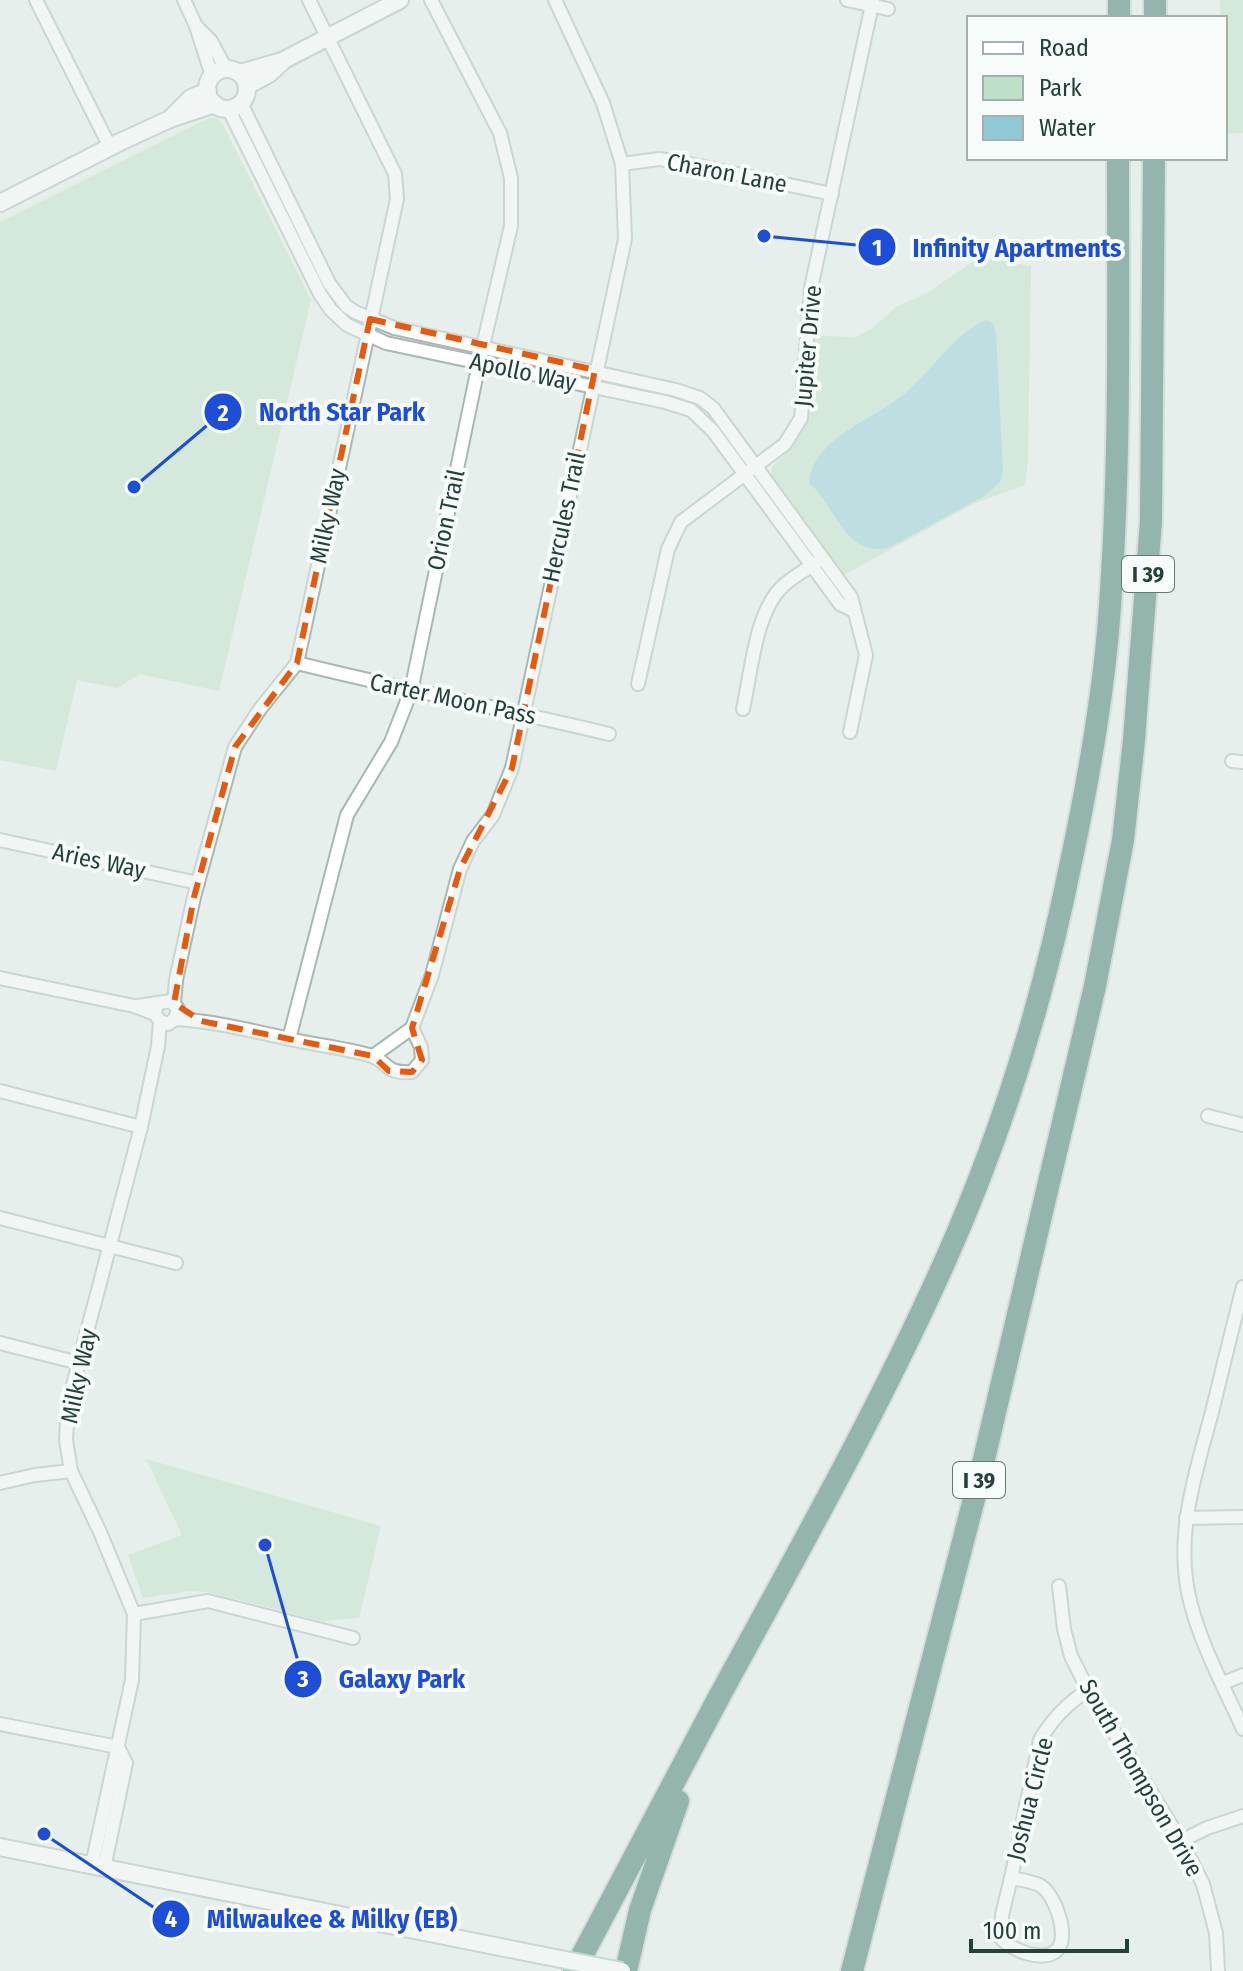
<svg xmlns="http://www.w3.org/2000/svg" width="1243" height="1971" viewBox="0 0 1243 1971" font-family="'Fira Sans Condensed',sans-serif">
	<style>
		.green { fill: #bfe0c8 }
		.water { fill: #8ec9d4 }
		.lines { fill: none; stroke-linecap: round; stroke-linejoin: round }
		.minor-casing { stroke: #a8b8b2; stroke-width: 16 }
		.tertiary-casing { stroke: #a8b8b2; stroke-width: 20 }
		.motorway-casing { stroke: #c2cac8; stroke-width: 26 }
		.minor { stroke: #fff; stroke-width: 12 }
		.tertiary { stroke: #fff; stroke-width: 16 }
		.motorway { stroke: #2f6f62; stroke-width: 22 }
		.tertiary-bridge-casing { stroke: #a8b8b2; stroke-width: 20; stroke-linecap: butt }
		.tertiary-bridge { stroke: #fff; stroke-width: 16 }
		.marked { fill: none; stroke: #e8590c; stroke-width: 6; stroke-dasharray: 16 10; stroke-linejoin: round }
		.labels { text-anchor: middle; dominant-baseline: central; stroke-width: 8; stroke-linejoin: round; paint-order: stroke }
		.shield { fill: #f7fbf9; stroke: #637a73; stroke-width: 2 }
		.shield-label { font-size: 22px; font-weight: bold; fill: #24423a }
		.street-label { font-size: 24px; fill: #24423a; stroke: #f7fbf9 }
		.leader { fill: none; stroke: #1d4ed8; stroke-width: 3 }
		.callout-dot { fill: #1d4ed8; stroke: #f7fbf9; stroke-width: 3 }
		.mark-label { font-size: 24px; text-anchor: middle; font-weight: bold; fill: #fff }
		.callout-label { font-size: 26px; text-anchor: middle; font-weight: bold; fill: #1d4ed8; stroke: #f7fbf9; stroke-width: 8; stroke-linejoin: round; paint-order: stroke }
	</style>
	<rect width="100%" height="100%" fill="#e6efeb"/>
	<g class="green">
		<polygon points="1220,0 1243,0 1243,133 1227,134 1225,18 1221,18"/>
		<polygon points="209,118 217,118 222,123 311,300 219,691 140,674 117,688 77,680 56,771 0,760 0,222"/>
		<path d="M 984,257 L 1031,266 L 1028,461 L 1025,485 L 973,504 L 844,575 L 771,476 L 772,467 C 820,424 813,398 814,338 L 822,336 L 855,337 L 873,328 L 896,307 L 929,292 L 972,262 Z"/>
		<polygon points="146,1459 381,1526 359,1618 322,1621 207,1592 189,1591 143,1598 128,1555 182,1535"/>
	</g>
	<path class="water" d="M 986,320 L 993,323 L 996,334 L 1003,470 L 1000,482 L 984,496 L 888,548 C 844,557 836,505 809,483 C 814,435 878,419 909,390 C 935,367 953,335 986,320 Z"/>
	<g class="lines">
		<g class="minor-casing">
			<g id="minor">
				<polyline points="36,0 110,147"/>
				<polyline points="184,0 196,26 212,76"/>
				<polyline points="847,0 888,9"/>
				<polyline points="196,26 211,41 226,69"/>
				<polyline points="241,103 329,283 346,306 355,312 394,328 676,390 700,398 713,408 851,597 866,655 850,732"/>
				<polyline points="228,108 320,294 331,310 347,325 386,343 665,402 691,410 713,431 840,604 852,610"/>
				<polyline points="622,164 659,159 680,162 832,194"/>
				<path d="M 297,663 C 401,689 505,709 609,734"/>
				<polyline points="638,684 668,549 681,522 785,444 801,418 811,288 873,0"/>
				<path d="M 743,709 C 751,674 755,614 781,588 C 790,578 806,570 817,562"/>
				<polyline points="1232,761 1243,762"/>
				<polyline points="0,840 198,883"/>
				<polyline points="0,978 134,1006 155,1014"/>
				<polyline points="174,1003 176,980 194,897 235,747 260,709 297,663 397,199 395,174 309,0"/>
				<polyline points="138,1006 171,1001 178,1009 175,1019 168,1024 160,1021 155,1014 157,1004"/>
				<path d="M 175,1019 C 215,1021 252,1031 290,1039 C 316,1045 343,1048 369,1055 C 389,1061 383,1074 412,1072 L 422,1060 L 421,1047 L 412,1028"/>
				<polyline points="412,1028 432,975 460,869 473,841 493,815 512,768 625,239 622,164 603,103 555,0"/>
				<polyline points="289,1039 347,815 391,742 411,691 479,363 511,226 511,178 500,133 431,0"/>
				<polyline points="373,1056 412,1028"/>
				<polyline points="0,1091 141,1127"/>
				<polyline points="1208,1116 1243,1125"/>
				<polyline points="0,1218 176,1263"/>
				<path d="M 1243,1287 C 1232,1329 1222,1371 1212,1412 C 1195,1475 1173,1539 1191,1605 C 1202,1647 1225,1689 1243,1729"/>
				<polyline points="0,1343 79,1363"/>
				<polyline points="0,1483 35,1475 71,1471"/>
				<polyline points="1186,1518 1243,1517"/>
				<polyline points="1059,1586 1064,1629 1071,1656 1088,1690 1181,1841 1203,1884 1216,1933 1218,1971"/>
				<polyline points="134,1614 208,1601 353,1638"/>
				<polyline points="1223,1683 1243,1675"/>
				<polyline points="0,1724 118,1747 126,1763 104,1868"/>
				<polyline points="1181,1841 1207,1828 1243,1816"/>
				<polyline points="92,1865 132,1680 134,1614 100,1532 71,1471 66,1440 68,1404 141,1127 158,1046 160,1021"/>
				<path d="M 1011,1878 C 1021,1880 1032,1881 1041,1886 C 1055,1895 1069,1934 1058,1949 C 1045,1964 1010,1950 1001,1938 L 1002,1915 Z"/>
				<path d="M 1011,1878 L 1040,1740 C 1052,1719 1068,1703 1088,1690"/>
			</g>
		</g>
		<g class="tertiary-casing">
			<g id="tertiary">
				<circle cx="227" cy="89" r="20"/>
				<polyline points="240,73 282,61 400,0"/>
				<polyline points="247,86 269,74 282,62"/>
				<polyline points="171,118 191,98 208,91"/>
				<polyline points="0,203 120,142 170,119 215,104"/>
				<polyline points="0,1847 540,1955"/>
			</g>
		</g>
		<g class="motorway-casing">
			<g id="motorway">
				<polyline points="1119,18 1119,0"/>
				<polyline points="1155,18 1155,0"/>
				<path d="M 574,1971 C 623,1880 670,1788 719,1697 C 798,1552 879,1409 946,1259 C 1002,1133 1044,996 1071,862 C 1087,787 1101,709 1108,632 C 1121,475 1118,316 1118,158"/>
				<polyline points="626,1971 640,1910 678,1801"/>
				<polyline points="852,1971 981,1472 1095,986 1123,840 1134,740 1151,521 1154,158"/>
			</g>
		</g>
		<use href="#minor" class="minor"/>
		<use href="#tertiary" class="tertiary"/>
		<use href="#motorway" class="motorway"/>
		<g class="tertiary-bridge-casing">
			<polyline id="tertiary-bridge" points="540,1955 622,1971"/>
		</g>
		<use href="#tertiary-bridge" class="tertiary-bridge"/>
	</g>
	<path d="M0 0H1243V1971H0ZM 370,319 L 595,370 L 512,768 L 460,869 L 412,1028 L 422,1060 L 412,1072 L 389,1071 L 373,1056 L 201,1021 L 174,1003 L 194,897 L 235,747 L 297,663 Z" fill="#e6efeb" fill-opacity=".55" fill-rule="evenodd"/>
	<path class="marked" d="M 370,319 L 595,370 L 512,768 L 460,869 L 412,1028 L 422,1060 L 412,1072 L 389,1071 L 373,1056 L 201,1021 L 174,1003 L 194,897 L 235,747 L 297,663 Z"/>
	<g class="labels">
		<g class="shield">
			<rect x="1122" y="556" width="52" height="36" rx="6"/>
			<rect x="953" y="1462" width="52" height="36" rx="6"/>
		</g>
		<g class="shield-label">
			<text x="1148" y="574">I 39</text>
			<text x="979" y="1480">I 39</text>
		</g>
		<g class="street-label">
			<text transform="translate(727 173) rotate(11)">Charon Lane</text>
			<text transform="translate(808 346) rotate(-85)">Jupiter Drive</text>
			<text transform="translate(523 372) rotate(12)">Apollo Way</text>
			<text transform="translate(328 516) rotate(-78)">Milky Way</text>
			<text transform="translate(564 517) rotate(-78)">Hercules Trail</text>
			<text transform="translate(446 520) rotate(-78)">Orion Trail</text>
			<text transform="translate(453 699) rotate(12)">Carter Moon Pass</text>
			<text transform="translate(99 861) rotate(12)">Aries Way</text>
			<text transform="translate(79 1376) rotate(-78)">Milky Way</text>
			<text transform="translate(1141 1778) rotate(60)">South Thompson Drive</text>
			<text transform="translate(1030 1799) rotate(-76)">Joshua Circle</text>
		</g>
	</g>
	<path class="leader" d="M764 236L877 247M134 487L223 412M265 1545L303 1679M44 1834L171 1919"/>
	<g class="callout-dot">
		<circle cx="764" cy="236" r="8"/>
		<circle cx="134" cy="487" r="8"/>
		<circle cx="265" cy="1545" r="8"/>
		<circle cx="44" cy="1834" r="8"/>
		<circle cx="877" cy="247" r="20"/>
		<circle cx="223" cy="412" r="20"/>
		<circle cx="303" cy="1679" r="20"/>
		<circle cx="171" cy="1919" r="20"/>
	</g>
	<g class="mark-label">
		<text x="877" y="256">1</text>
		<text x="223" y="421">2</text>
		<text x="303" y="1687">3</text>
		<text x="171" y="1927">4</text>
	</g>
	<g class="callout-label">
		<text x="1017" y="257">Infinity Apartments</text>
		<text x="342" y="421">North Star Park</text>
		<text x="402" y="1688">Galaxy Park</text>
		<text x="332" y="1928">Milwaukee &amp; Milky (EB)</text>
	</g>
	<rect x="967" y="16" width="260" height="144" fill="#f7fbf9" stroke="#a3b1ad" stroke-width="2"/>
	<rect x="983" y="42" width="40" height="12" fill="#ffffff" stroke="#a3b1ad" stroke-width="2"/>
	<text x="1039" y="56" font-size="24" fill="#24423a">Road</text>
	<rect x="983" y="76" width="40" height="24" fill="#bfe0c8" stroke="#a3b1ad" stroke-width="2"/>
	<text x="1039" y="96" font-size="24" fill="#24423a">Park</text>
	<rect x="983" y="116" width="40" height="24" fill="#8ec9d4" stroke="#a3b1ad" stroke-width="2"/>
	<text x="1039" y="136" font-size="24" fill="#24423a">Water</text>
	<path d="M971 1939v12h156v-12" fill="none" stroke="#24423a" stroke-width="4"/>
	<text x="983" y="1939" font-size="24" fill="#24423a" stroke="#f7fbf9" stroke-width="6" paint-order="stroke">100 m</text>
</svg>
